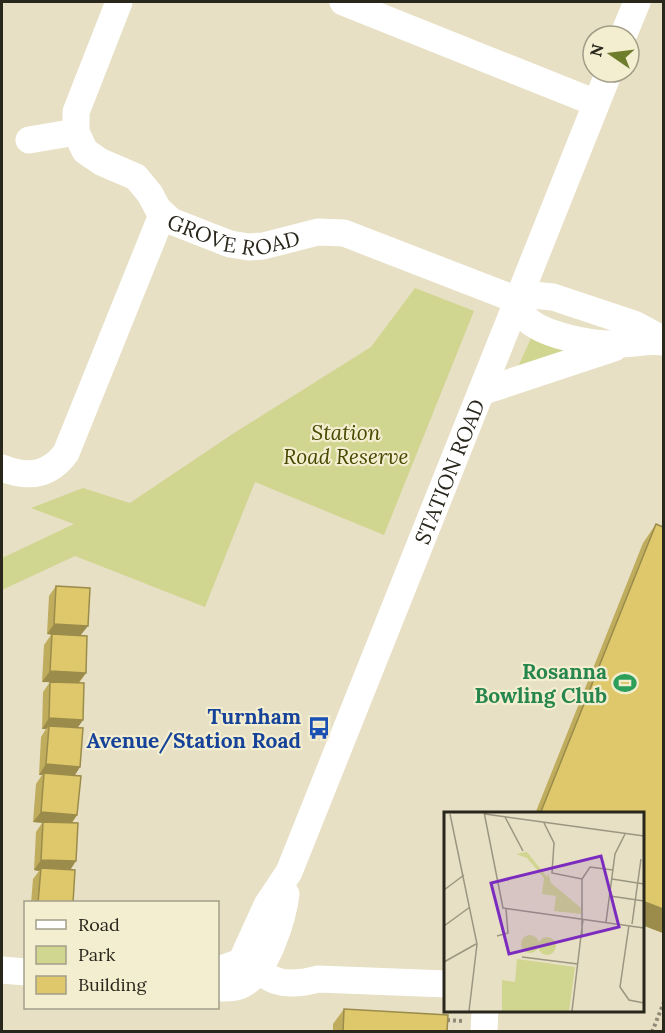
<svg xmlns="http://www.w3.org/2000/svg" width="665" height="1033" viewBox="0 0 665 1033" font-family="Lora,serif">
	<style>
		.green { fill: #d0d58f }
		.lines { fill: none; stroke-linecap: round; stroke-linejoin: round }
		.path { stroke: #908a77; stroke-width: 4; stroke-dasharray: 3 3; stroke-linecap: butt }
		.minor { stroke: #fff; stroke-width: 27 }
		.wall { fill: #bfac5c }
		.shaded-wall { fill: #9b8c4b }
		.building { fill: #dec86b; stroke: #9b8c4b; stroke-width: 1.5 }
		.labels { text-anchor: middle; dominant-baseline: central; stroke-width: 4.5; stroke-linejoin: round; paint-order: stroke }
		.street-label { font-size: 21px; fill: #29261c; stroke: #f4eed1 }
		.park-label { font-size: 21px; font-style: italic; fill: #474900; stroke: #f4eed1 }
		.leisure-label { font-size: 21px; font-weight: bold; fill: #27864d; stroke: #f4eed1; text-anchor: end }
		.transit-label { font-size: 21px; font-weight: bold; fill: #164399; stroke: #f4eed1; text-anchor: end }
		.inset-road { fill: none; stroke: #9b9681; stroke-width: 1.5 }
		.view { fill: #7b2cbf; fill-opacity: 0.15; stroke: #7b2cbf; stroke-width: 3 }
		.inset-edge { fill: none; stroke: #29261c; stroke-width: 3 }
	</style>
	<rect width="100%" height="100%" fill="#e7e0c4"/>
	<g class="green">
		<polygon points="415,288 474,311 384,535 255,482 205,607 75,556 2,590 2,558 74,524 31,508 83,488 130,503 231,435 371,347"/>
		<polygon points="532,336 570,351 518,367"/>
	</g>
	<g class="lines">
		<g class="path">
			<polyline points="447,1020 462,1021"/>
			<polyline points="652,1032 664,1002"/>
		</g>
		<g class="minor">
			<path id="s1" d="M 119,2 L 76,112 L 76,132 L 85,151 L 101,162 L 136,177 L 150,194 L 158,209 L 171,221 L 230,244 L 249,247 L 263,246 L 318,232 L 344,233 L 517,300 L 533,295 L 553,297 L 634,324 L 664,340"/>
			<polyline points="343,2 596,103"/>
			<polyline points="623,36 637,2"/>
			<polyline points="29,140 76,132"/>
			<path d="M 517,300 C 519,306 521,312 525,317 C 540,335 590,344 612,344 C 630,345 646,340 664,342"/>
			<polyline points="481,392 614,348"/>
			<path d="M 2,468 C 27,478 49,476 66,453 L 162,215"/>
			<path d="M 245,955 C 254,959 255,966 262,972 C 277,987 300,984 318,979 L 446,984"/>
			<polyline points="2,970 26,972"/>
			<path id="s2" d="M 218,970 L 241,962 L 267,905 L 289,872 L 609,72"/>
			<path d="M 218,988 C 227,988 237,989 245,983 C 267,970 283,918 286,894"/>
			<polyline points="484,1032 485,1010"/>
		</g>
	</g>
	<g class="wall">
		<polygon points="656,524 663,527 663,933 642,925 642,814 535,814 643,543"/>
		<polygon points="56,586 81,635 86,673 79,683 83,720 77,728 80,767 74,776 77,815 72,823 70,870 73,903 31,903 33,879 39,871 34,870 36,832 42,823 33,822 36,784 42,775 39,775 41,737 46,729 42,729 43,692 50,682 42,682 44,645 51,635 47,634 49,596"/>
		<polygon points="344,1009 447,1032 333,1032 333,1024"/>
	</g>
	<g class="shaded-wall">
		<polygon points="54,624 88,626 80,636 47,634"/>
		<polygon points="50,671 86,673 78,683 42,682"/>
		<polygon points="49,718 83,720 76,730 49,726 46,729 42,729"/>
		<polygon points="46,764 80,767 73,778 44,773 42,775 39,775"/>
		<polygon points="41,812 77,815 70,825 33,822"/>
		<polygon points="41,860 76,861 69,872 41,868 39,871 34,870"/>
		<polygon points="642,901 663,909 663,933 642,925"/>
	</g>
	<g class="building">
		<polygon points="656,524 663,527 663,909 642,901 642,814 540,814"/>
		<polygon points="56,586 90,588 88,626 54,624"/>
		<polygon points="52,634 87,636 86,673 50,671"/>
		<polygon points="50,682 84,683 83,720 49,718"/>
		<polygon points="49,726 83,728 80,767 46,764"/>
		<polygon points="44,773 81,776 77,815 41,812"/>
		<polygon points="43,822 78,823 76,861 41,860"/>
		<polygon points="41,868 75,870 73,903 38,903"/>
		<polygon points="344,1009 448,1015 447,1032 343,1032"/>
	</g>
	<defs>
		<g id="stadium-bare" transform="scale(1.8)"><path d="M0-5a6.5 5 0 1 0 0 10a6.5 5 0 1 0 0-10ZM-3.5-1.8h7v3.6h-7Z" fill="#2e9e5b" stroke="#f4eed1" stroke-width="2.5" paint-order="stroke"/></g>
		<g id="bus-bare" transform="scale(1.8)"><path d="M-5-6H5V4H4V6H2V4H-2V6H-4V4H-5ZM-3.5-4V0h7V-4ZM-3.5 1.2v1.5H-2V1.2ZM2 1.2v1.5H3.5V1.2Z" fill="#1a4fb4" stroke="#f4eed1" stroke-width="2.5" paint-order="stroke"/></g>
	</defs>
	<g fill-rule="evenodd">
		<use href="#stadium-bare" x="625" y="683"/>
		<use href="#bus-bare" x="319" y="728"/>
	</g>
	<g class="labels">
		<g class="street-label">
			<text stroke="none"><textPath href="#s1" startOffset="339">GROVE ROAD</textPath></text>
			<text stroke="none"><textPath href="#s2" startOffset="558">STATION ROAD</textPath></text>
		</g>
		<g class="park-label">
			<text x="346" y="432">Station<tspan x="346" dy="24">Road Reserve</tspan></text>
		</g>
		<g class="leisure-label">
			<text x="607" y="671">Rosanna<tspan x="607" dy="24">Bowling Club</tspan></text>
		</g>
		<g class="transit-label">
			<text x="301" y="716">Turnham<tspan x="301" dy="24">Avenue/Station Road</tspan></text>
		</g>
	</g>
	<g transform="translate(444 812)">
		<rect width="200" height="200" fill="#e7e0c4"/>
		<path d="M 83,40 L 103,65 L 104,61 L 107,71 L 137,96 L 137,102 L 110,99 L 112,84 L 98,82 L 100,66 L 83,46 L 72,42 ZM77 132a9 9 0 1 1 18 0a9 9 0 1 1-18 0ZM94 134a9 9 0 1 1 18 0a9 9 0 1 1-18 0ZM 73,147 L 131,155 L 125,199 L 58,199 L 58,168 L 71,170 Z" fill="#d0d58f"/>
		<path class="inset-road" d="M 40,0 L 59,96 L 200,116M 6,2 L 33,132 L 25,199M 41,2 L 200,24M 61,5 L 79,39M 100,11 L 110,31 L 108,61 L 138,67M 168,67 L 200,72M 0,78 L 20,63M 166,84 L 200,89M 162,110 L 171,42 L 181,22M 188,112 L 197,47M 185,113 L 176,175 L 185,188 L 200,191M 0,114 L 26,95M 53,124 L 64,121 L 62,97M 138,124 L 138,67 L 146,55 L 169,58M 78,145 L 134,152M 0,150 L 32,132M 128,199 L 139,107"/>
		<path class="view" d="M 157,44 L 175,115 L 65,142 L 47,71 Z"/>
		<rect width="200" height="200" class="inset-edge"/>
	</g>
	<rect width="665" height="1033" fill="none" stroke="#29261c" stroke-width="6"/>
	<rect x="24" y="901" width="195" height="108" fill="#f4eed1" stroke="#a39e89" stroke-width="1.5"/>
	<rect x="36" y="920" width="30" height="9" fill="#ffffff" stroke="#a39e89" stroke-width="1.5"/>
	<text x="78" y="931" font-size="18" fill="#29261c">Road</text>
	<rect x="36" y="946" width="30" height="18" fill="#d0d58f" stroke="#a39e89" stroke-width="1.5"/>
	<text x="78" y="961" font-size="18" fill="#29261c">Park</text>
	<rect x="36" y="976" width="30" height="18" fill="#dec86b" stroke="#a39e89" stroke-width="1.5"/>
	<text x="78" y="991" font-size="18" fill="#29261c">Building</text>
	<g transform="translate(611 54) rotate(284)"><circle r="28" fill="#f4eed1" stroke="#a39e89" stroke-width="1.5"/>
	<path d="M0-4.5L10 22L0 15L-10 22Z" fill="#6e7d2b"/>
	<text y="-9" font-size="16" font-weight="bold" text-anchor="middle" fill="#29261c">N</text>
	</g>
</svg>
